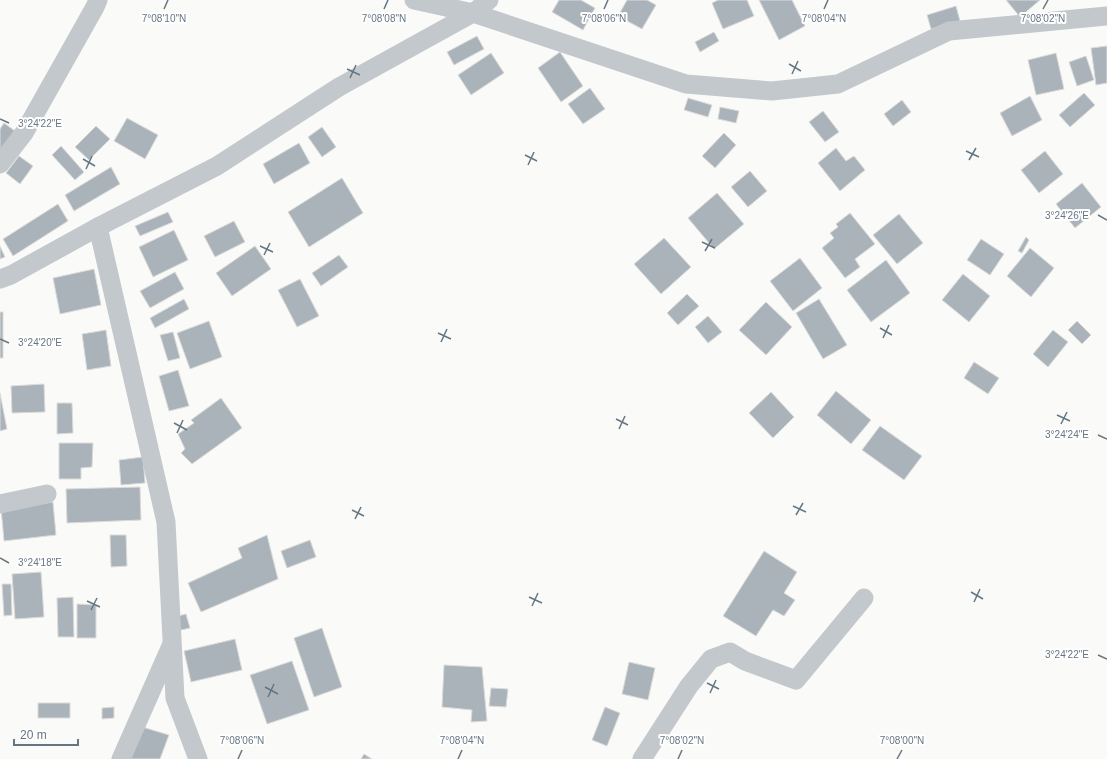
<svg xmlns="http://www.w3.org/2000/svg" width="1107" height="759" viewBox="0 0 1107 759" font-family="Arial,sans-serif">
	<style>
		.building { fill: #aab3b9; stroke: #dcdcda }
		.lines { fill: none; stroke-linecap: round; stroke-linejoin: round }
		.street { stroke: #c3c8cc; stroke-width: 19 }
		.ticks { fill: none; stroke: #657683; stroke-width: 1.5 }
		.ticks-label { font-size: 10px; text-anchor: middle; fill: #657683; stroke: #fff; stroke-width: 4; stroke-linejoin: round; paint-order: stroke }
	</style>
	<rect width="100%" height="100%" fill="#fafaf8"/>
	<g class="building">
		<polygon points="559,0 581,0 595,8 583,30 552,12"/>
		<polygon points="627,0 647,0 656,5 642,29 618,16"/>
		<polygon points="718,0 747,0 754,16 723,29 712,3"/>
		<polygon points="759,0 792,0 805,26 779,40"/>
		<polygon points="1006,0 1040,0 1020,17"/>
		<polygon points="956,6 960,21 931,29 927,15"/>
		<polygon points="714,32 719,41 700,52 695,42"/>
		<polygon points="477,36 484,49 454,65 447,52"/>
		<polygon points="1107,46 1107,83 1096,85 1091,48"/>
		<polygon points="560,52 583,86 561,102 538,68"/>
		<polygon points="491,53 504,73 471,95 458,75"/>
		<polygon points="1056,53 1064,89 1036,95 1028,60"/>
		<polygon points="1086,56 1094,80 1077,86 1069,62"/>
		<polygon points="590,88 605,109 583,124 568,104"/>
		<polygon points="1084,93 1095,105 1070,127 1059,115"/>
		<polygon points="1030,96 1042,120 1012,136 1000,113"/>
		<polygon points="688,98 712,105 708,117 684,110"/>
		<polygon points="902,100 911,112 893,126 884,114"/>
		<polygon points="720,107 739,111 736,123 718,119"/>
		<polygon points="823,111 839,132 825,142 809,122"/>
		<polygon points="127,118 158,135 145,159 114,141"/>
		<polygon points="4,123 15,131 0,154 0,129"/>
		<polygon points="96,126 110,139 89,160 75,147"/>
		<polygon points="322,127 336,147 322,157 308,137"/>
		<polygon points="724,133 736,145 715,168 702,156"/>
		<polygon points="299,143 310,163 274,184 263,164"/>
		<polygon points="61,146 84,172 75,180 52,155"/>
		<polygon points="836,148 846,161 854,156 865,170 840,191 818,163"/>
		<polygon points="1045,151 1063,174 1039,193 1021,170"/>
		<polygon points="19,156 33,166 20,184 6,173"/>
		<polygon points="111,167 120,184 74,211 65,195"/>
		<polygon points="750,171 767,191 748,207 731,187"/>
		<polygon points="342,178 363,213 309,247 288,212"/>
		<polygon points="1082,183 1101,207 1075,228 1056,204"/>
		<polygon points="717,193 744,224 714,249 688,218"/>
		<polygon points="58,204 68,221 13,256 3,239"/>
		<polygon points="168,212 173,222 140,236 135,226"/>
		<polygon points="850,213 875,244 855,259 860,267 845,278 822,248 834,238 830,233 838,227 836,224"/>
		<polygon points="899,214 923,243 897,264 873,235"/>
		<polygon points="234,221 245,242 215,257 204,236"/>
		<polygon points="174,230 188,260 153,277 139,247"/>
		<polygon points="1026,237 1029,240 1022,253 1018,251"/>
		<polygon points="664,238 691,267 661,294 634,264"/>
		<polygon points="981,239 1004,254 990,275 967,260"/>
		<polygon points="0,246 5,257 0,259"/>
		<polygon points="255,246 271,269 232,296 216,273"/>
		<polygon points="1030,248 1054,268 1031,297 1007,276"/>
		<polygon points="339,255 348,267 321,286 312,273"/>
		<polygon points="800,258 822,288 793,311 770,281"/>
		<polygon points="886,260 910,293 871,322 847,290"/>
		<polygon points="94,269 101,305 60,314 53,278"/>
		<polygon points="175,272 184,289 150,308 140,291"/>
		<polygon points="963,274 990,296 969,322 942,300"/>
		<polygon points="300,279 319,316 297,327 278,290"/>
		<polygon points="687,294 699,306 678,325 667,313"/>
		<polygon points="184,299 189,309 155,328 150,318"/>
		<polygon points="819,299 847,345 823,359 796,313"/>
		<polygon points="766,302 792,327 766,355 739,330"/>
		<rect x="0" y="312" width="3" height="46"/>
		<polygon points="708,316 722,332 708,343 695,327"/>
		<polygon points="209,321 222,357 190,369 177,333"/>
		<polygon points="1077,321 1091,335 1082,344 1068,330"/>
		<polygon points="106,330 111,366 87,370 82,334"/>
		<polygon points="1053,330 1068,342 1048,367 1033,354"/>
		<polygon points="173,332 180,358 168,361 160,335"/>
		<polygon points="974,362 999,378 988,394 964,378"/>
		<polygon points="178,370 189,406 169,411 159,376"/>
		<polygon points="44,384 45,412 12,413 11,386"/>
		<polygon points="836,391 871,420 851,444 817,415"/>
		<polygon points="771,392 794,417 773,438 749,413"/>
		<polygon points="0,393 7,429 0,431"/>
		<polygon points="221,398 242,428 192,464 181,453 185,449 178,434 194,423 191,420"/>
		<polygon points="57,403 72,403 73,433 57,434"/>
		<polygon points="880,426 922,456 904,480 862,450"/>
		<polygon points="59,443 93,443 92,467 81,468 81,479 59,479"/>
		<polygon points="143,457 145,483 121,485 119,460"/>
		<polygon points="140,487 141,520 67,523 66,489"/>
		<polygon points="53,502 56,535 4,541 1,508"/>
		<polygon points="110,535 126,535 127,566 111,567"/>
		<polygon points="267,535 278,579 201,612 188,583 242,558 238,548"/>
		<polygon points="310,540 316,557 287,568 281,551"/>
		<polygon points="764,551 797,572 784,593 795,600 784,616 773,610 756,636 723,616"/>
		<polygon points="41,572 44,617 15,619 12,574"/>
		<polygon points="2,584 11,584 12,615 4,616"/>
		<polygon points="73,597 74,637 58,637 57,598"/>
		<polygon points="77,604 96,605 96,638 77,638"/>
		<polygon points="186,614 190,628 177,631 174,617"/>
		<polygon points="322,628 342,687 314,697 294,638"/>
		<polygon points="235,639 242,670 191,682 184,651"/>
		<polygon points="292,661 309,710 267,724 250,675"/>
		<polygon points="629,662 655,668 648,700 622,694"/>
		<polygon points="444,665 482,667 487,721 471,722 472,710 442,707"/>
		<polygon points="491,688 508,689 506,707 489,706"/>
		<rect x="38" y="703" width="32" height="15"/>
		<polygon points="114,707 114,718 102,719 102,708"/>
		<polygon points="605,707 620,713 607,746 592,740"/>
		<polygon points="139,726 169,735 160,759 127,759"/>
		<polygon points="364,754 372,759 361,759"/>
	</g>
	<g class="lines">
		<g class="street">
			<polyline points="414,0 473,13 686,84 772,91 838,84 949,31 1107,16"/>
			<polyline points="0,164 24,133 95,7 98,0"/>
			<polyline points="98,227 166,522 175,698 198,759"/>
			<polyline points="0,279 11,275 98,227 217,166 339,87 473,13 489,0"/>
			<polyline points="0,504 47,494"/>
			<polyline points="121,759 171,646"/>
			<polyline points="642,759 689,686 711,659 730,652 745,661 796,680 864,598"/>
		</g>
	</g>
	<path class="ticks" d="M 164,9 L 168,0M 384,9 L 388,0M 604,9 L 608,0M 824,9 L 828,0M 1043,9 L 1048,0M 789,64 L 801,71M 347,69 L 360,75M 792,74 L 798,61M 350,78 L 356,65M 0,119 L 9,123M 966,151 L 979,157M 525,155 L 537,161M 83,159 L 95,166M 969,160 L 976,148M 528,165 L 534,152M 86,169 L 92,156M 1098,215 L 1107,220M 702,242 L 715,248M 260,246 L 273,252M 705,251 L 712,239M 264,255 L 270,243M 880,328 L 892,335M 438,333 L 451,339M 883,338 L 889,325M 0,339 L 9,343M 441,342 L 447,329M 1057,415 L 1070,421M 616,419 L 628,425M 174,423 L 187,430M 1061,424 L 1067,412M 619,429 L 625,416M 177,433 L 183,420M 1098,435 L 1107,439M 793,506 L 806,512M 352,510 L 364,516M 796,515 L 803,503M 355,519 L 361,507M 0,558 L 9,563M 971,592 L 983,599M 529,597 L 542,603M 87,601 L 100,607M 974,602 L 980,589M 532,606 L 538,593M 91,610 L 97,598M 1098,655 L 1107,659M 707,683 L 719,689M 265,687 L 278,694M 710,693 L 716,680M 268,697 L 274,684M 238,759 L 242,750M 458,759 L 462,750M 678,759 L 682,750M 897,759 L 902,750"/>
	<g class="ticks-label">
		<text x="384" y="22">7°08'08"N</text>
		<text x="604" y="22">7°08'06"N</text>
		<text x="824" y="22">7°08'04"N</text>
		<text x="1043" y="22">7°08'02"N</text>
		<text x="164" y="22">7°08'10"N</text>
		<text x="40" y="127">3°24'22"E</text>
		<text x="1067" y="219">3°24'26"E</text>
		<text x="40" y="346">3°24'20"E</text>
		<text x="1067" y="438">3°24'24"E</text>
		<text x="40" y="566">3°24'18"E</text>
		<text x="1067" y="658">3°24'22"E</text>
		<text x="242" y="744">7°08'06"N</text>
		<text x="462" y="744">7°08'04"N</text>
		<text x="682" y="744">7°08'02"N</text>
		<text x="902" y="744">7°08'00"N</text>
	</g>
	<path d="M14 739v6h64v-6" fill="none" stroke="#657683" stroke-width="2"/>
	<text x="20" y="739" font-size="12" fill="#657683" stroke="#ffffff" stroke-width="3" paint-order="stroke">20 m</text>
</svg>
